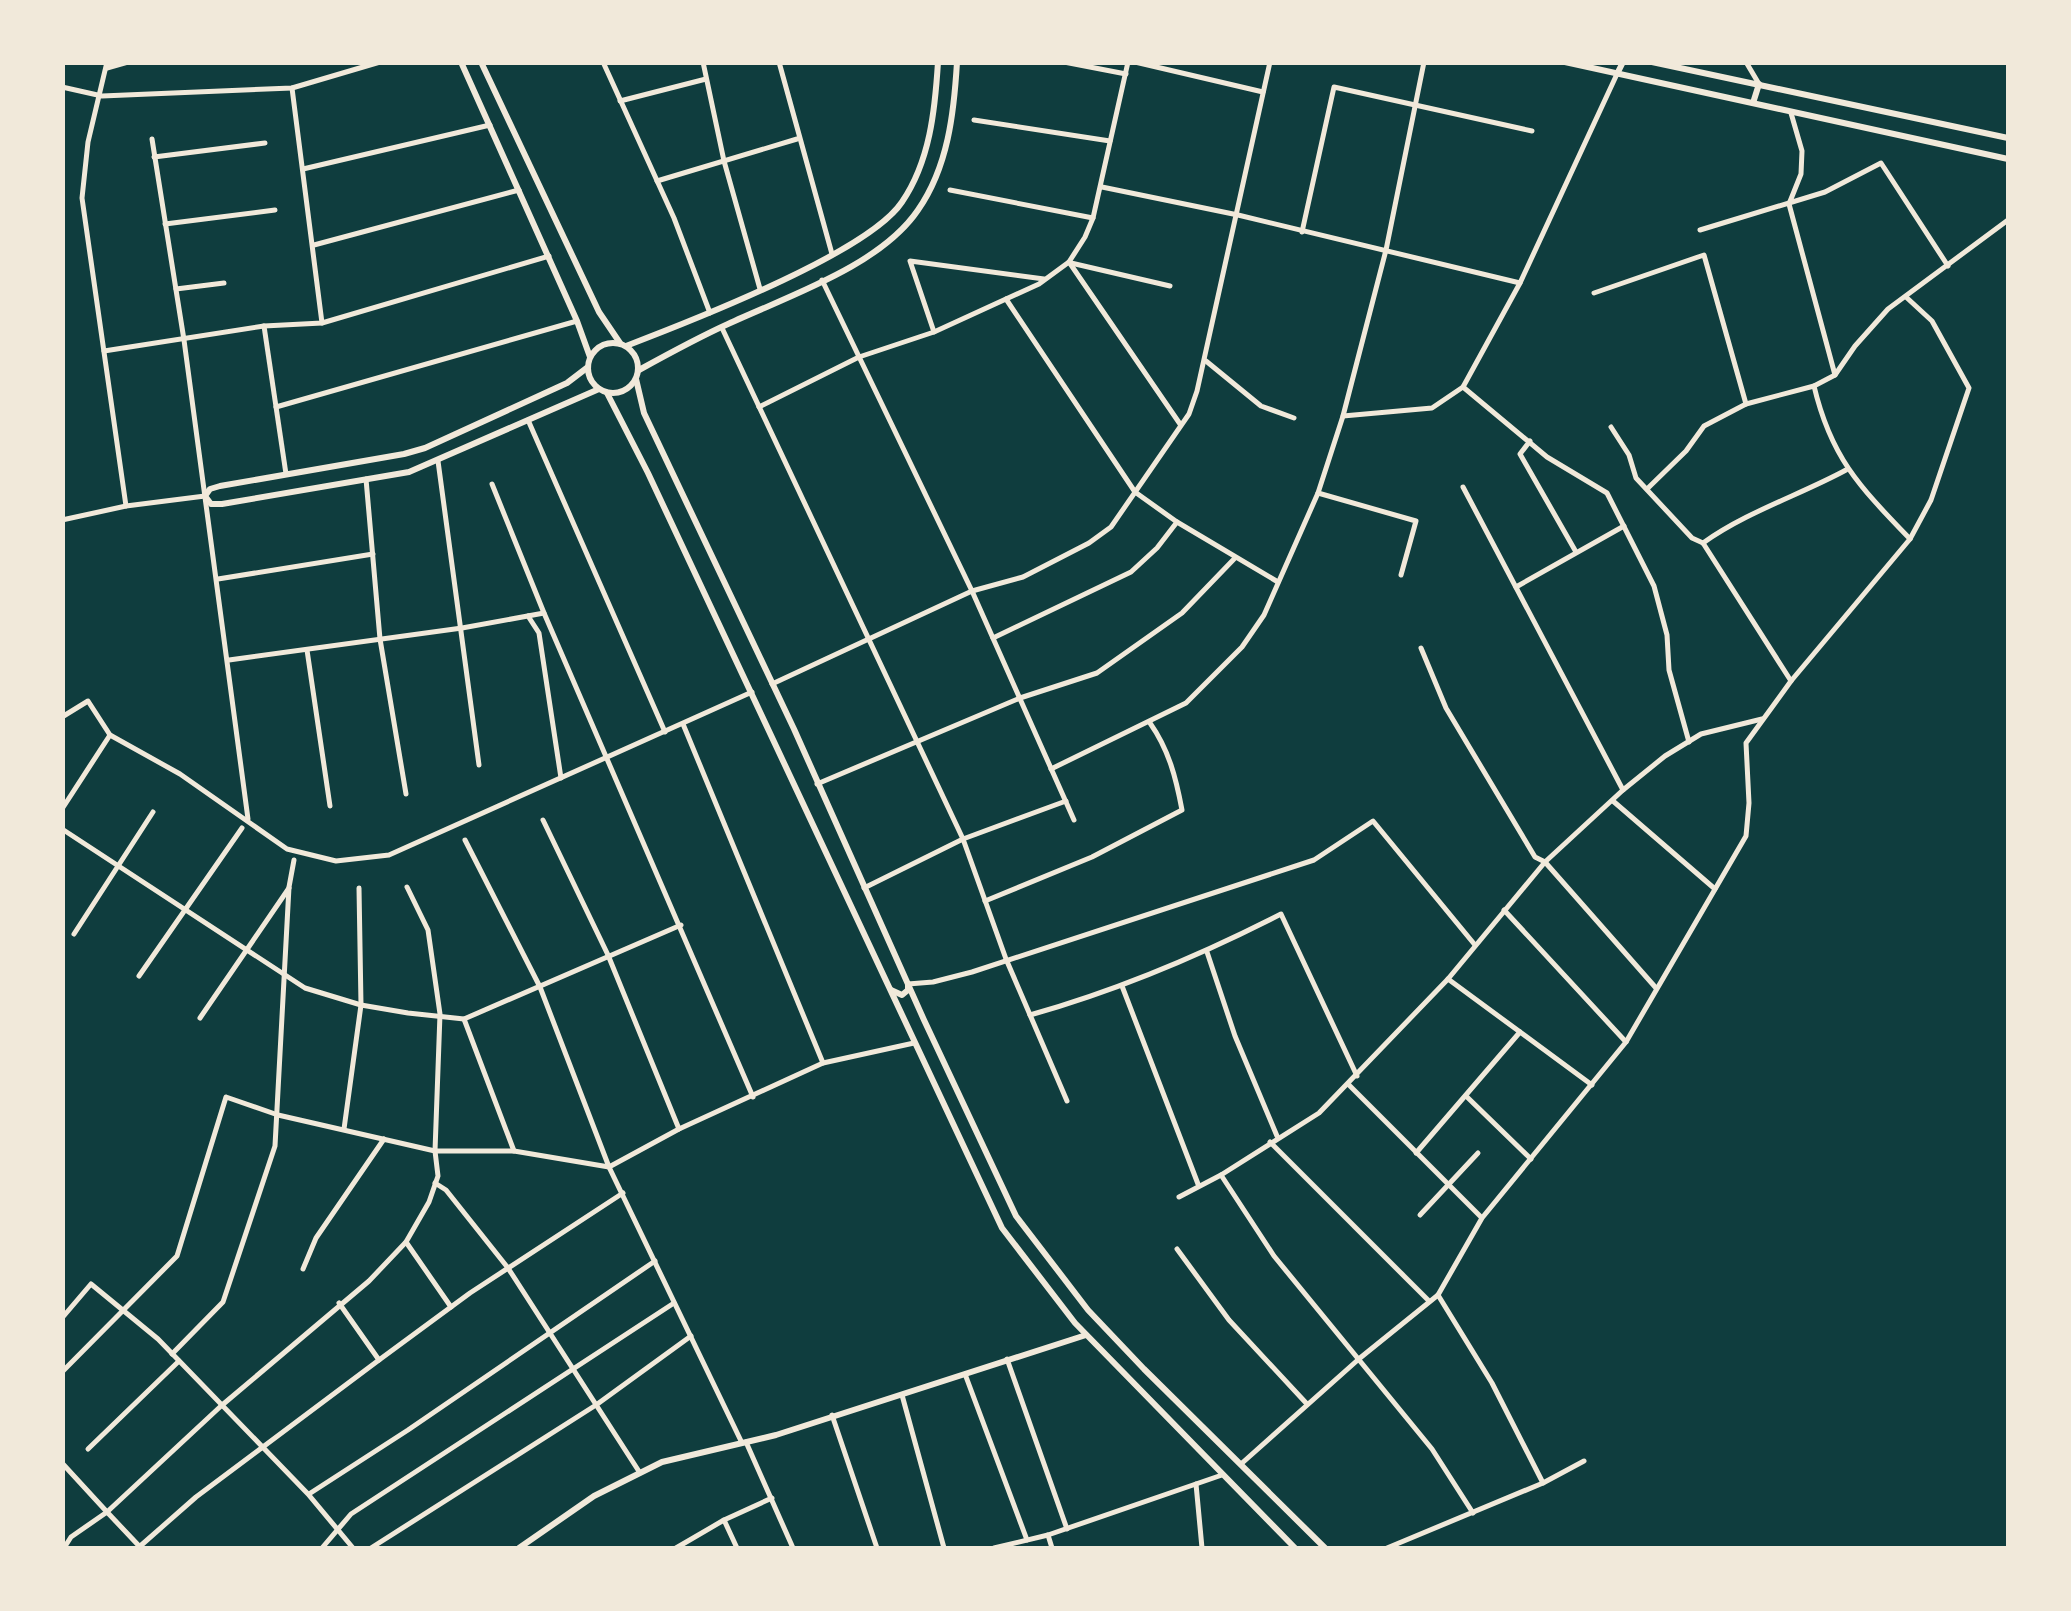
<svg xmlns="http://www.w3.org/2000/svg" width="2071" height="1611" viewBox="0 0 2071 1611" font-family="'Fira Sans',sans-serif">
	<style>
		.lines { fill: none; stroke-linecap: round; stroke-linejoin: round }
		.minor { stroke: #f1e9da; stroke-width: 5 }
		.tertiary { stroke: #f1e9da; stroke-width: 6 }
		.secondary { stroke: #f1e9da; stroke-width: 6 }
	</style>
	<rect width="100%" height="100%" fill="#0f3d3e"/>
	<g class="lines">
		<g class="minor">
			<polyline points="107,62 88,142 82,198 126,506"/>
			<polyline points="603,62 674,218 710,313"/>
			<polyline points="703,62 724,161 760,289"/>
			<polyline points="779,62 832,254"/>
			<polyline points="1064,62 1126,74"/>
			<polyline points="1135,62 1263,92"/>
			<polyline points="1746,62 1759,84"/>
			<polyline points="107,68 128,62"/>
			<polyline points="62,87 102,96 292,88 380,62"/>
			<polyline points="292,88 322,323"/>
			<polyline points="620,101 706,79"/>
			<polyline points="1791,113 1802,151 1801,174 1789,204 1835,375"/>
			<polyline points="974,120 1110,141"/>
			<polyline points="152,139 184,340 248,819"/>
			<polyline points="154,157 265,143"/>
			<polyline points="303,169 490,125"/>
			<polyline points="657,181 797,139"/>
			<polyline points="1102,187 1238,215 1520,283"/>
			<polyline points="950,190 1093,218"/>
			<polyline points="165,224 275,210"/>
			<polyline points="1700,230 1825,192 1881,163 1948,266"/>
			<polyline points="1302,232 1334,87 1532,131"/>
			<polyline points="314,245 519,190"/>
			<polyline points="1069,262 1180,424"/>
			<polyline points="1071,263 1170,286"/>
			<polyline points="822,280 972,591 1074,820"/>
			<polyline points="176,289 224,283"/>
			<polyline points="1594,293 1704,255 1746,404"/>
			<polyline points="1006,299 1135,492 1177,522 1278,582"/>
			<polyline points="264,326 286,474"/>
			<polyline points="722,328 963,839 1006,959 1067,1101"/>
			<polyline points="934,332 910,261 1044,279"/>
			<polyline points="104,351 264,326 322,323 549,256"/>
			<polyline points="1206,361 1261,406 1294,418"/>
			<path d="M 1814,386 C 1831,458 1860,487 1910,539"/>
			<polyline points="1463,387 1547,457 1607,493 1654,586 1667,635 1669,670 1689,742"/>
			<polyline points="276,407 577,321"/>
			<polyline points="759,407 859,357 934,332 1039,284 1069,262 1085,237 1093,218 1128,62"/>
			<polyline points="1343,416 1432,408 1463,387 1520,283 1617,74"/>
			<polyline points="528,420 665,732"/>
			<polyline points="1611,427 1629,455 1636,478 1692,538 1703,543 1791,681"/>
			<polyline points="1530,441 1520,454 1576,552"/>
			<polyline points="438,461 479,765"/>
			<polyline points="366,479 380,639 406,794"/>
			<polyline points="492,484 544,613 753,1097"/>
			<polyline points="1463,487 1623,790"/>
			<polyline points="1647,489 1686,451 1704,426 1746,404 1814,386 1835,375 1855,346 1888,309 2008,220"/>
			<polyline points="1318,493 1416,521 1401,575"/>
			<polyline points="62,520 126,506 205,496"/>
			<path d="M 1703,543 C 1746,512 1800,495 1846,470"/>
			<polyline points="218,579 373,554"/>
			<polyline points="1516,587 1624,526"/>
			<polyline points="528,616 539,633 561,778"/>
			<polyline points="993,638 1131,572 1157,548 1177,522"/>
			<polyline points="1421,648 1446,708 1535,857 1545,862 1656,988"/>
			<polyline points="307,650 330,806"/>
			<polyline points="229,660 462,628 544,613"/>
			<polyline points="772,684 972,591 1023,577 1089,543 1111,527 1189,414 1197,391 1270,62"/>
			<polyline points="62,717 88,701 110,735 180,774 287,849 336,861 389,855 752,692"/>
			<polyline points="683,724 823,1063"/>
			<polyline points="1051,769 1186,703 1242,647 1264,615 1318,493 1343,416 1386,250 1424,62"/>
			<polyline points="817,784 1020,698 1097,673 1182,613 1235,558"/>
			<polyline points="1613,801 1715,889"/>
			<polyline points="62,809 110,735"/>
			<polyline points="543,820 608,955 679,1129"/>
			<polyline points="62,829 305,988 361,1005 408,1013 464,1019 681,925"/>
			<polyline points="465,840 540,987 609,1167 742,1443"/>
			<polyline points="864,888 963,839 1066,801"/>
			<path d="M 985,901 L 1092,857 L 1182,810 C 1176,778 1169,750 1150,723"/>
			<polyline points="1504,910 1626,1042"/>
			<polyline points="74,934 153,812"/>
			<polyline points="1207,952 1235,1036 1277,1136"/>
			<polyline points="139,976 242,828"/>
			<polyline points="1448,979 1592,1085"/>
			<polyline points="908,984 933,982 972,972 1314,860 1373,821 1475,945"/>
			<polyline points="1122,986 1198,1184"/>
			<path d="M 1030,1015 C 1119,990 1199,956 1281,914 L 1357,1076"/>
			<polyline points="200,1018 289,888"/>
			<polyline points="464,1019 514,1151"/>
			<polyline points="1349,1085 1481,1217"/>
			<polyline points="1466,1096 1531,1159"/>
			<polyline points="344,1129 361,1005 359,888"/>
			<polyline points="1270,1142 1428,1300"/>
			<polyline points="1416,1153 1520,1032"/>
			<polyline points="1221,1175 1274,1256 1432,1449 1473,1513"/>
			<polyline points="435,1183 446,1190 508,1268 640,1473"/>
			<polyline points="1179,1197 1221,1175 1319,1113 1448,979 1545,862 1623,790 1665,756 1701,734 1762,719"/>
			<polyline points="1420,1215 1478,1153"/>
			<polyline points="406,1242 451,1307"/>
			<polyline points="1177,1249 1229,1320 1307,1404"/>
			<polyline points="303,1269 316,1238 384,1139"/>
			<polyline points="1438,1295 1492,1383 1543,1483"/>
			<polyline points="339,1303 379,1360"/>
			<polyline points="62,1318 91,1284 158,1339 308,1494 353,1548"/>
			<polyline points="172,1354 223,1302 275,1146 289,887 294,860"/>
			<polyline points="1007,1359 1067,1529"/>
			<polyline points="62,1372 177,1256 226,1097 278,1115 435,1151 514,1151 609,1167 679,1129 823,1063 914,1043"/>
			<polyline points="965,1374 1027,1540"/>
			<polyline points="902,1395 944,1548"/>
			<polyline points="832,1415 877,1548"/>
			<polyline points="746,1442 793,1548"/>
			<polyline points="88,1449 179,1361"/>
			<polyline points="62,1463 107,1512 221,1406 369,1281 406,1242 429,1202 438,1176 435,1151 440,1014 428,930 407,887"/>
			<polyline points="1241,1464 1360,1358 1438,1295 1482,1218 1626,1042 1746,836 1749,803 1746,743 1791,681 1910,539 1931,500 1969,388 1932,321 1906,297"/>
			<polyline points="1196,1484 1202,1548"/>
			<polyline points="309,1494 408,1430 655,1261"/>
			<polyline points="724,1520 737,1548"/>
			<polyline points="1048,1535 1052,1548"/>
			<polyline points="64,1548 71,1537 107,1512 141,1548"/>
			<polyline points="138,1548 196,1497 379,1360 470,1293 623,1193"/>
			<polyline points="322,1548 351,1514 674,1303"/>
			<polyline points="371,1548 596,1405 691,1336"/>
			<polyline points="676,1548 724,1520 772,1498"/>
			<polyline points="994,1548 1048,1535 1222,1475"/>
			<polyline points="1387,1548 1543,1483 1584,1461"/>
		</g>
		<g class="tertiary">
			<polyline points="1565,62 2008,159"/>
			<polyline points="1652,62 2008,138"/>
			<polyline points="1617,74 1623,62"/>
			<polyline points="1753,103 1759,84"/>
			<polyline points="588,367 567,383 425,448 404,454 220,486 210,489 205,496 211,504 222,504 409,472 599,389"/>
			<polyline points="519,1548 594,1496 662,1462 776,1435 1086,1335"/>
		</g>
		<g class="secondary">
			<polyline points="461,62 577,321 590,357"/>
			<polyline points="481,62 599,312 620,343"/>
			<circle cx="613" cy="368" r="25"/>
			<path d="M 626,346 C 689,322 868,253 902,202 C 930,161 935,110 938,62"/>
			<path d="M 639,370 C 668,354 697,338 728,324 C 788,296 880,266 918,210 C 948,167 954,113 957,62"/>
			<polyline points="636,379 644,413 794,729 924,1020 1016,1216 1088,1310 1144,1369 1325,1548"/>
			<polyline points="607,393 648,473 1002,1228 1075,1323 1295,1548"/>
			<polyline points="891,990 902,995 908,990 908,984"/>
		</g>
	</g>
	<rect width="2071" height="1611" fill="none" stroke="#f1e9da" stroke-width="130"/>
</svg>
